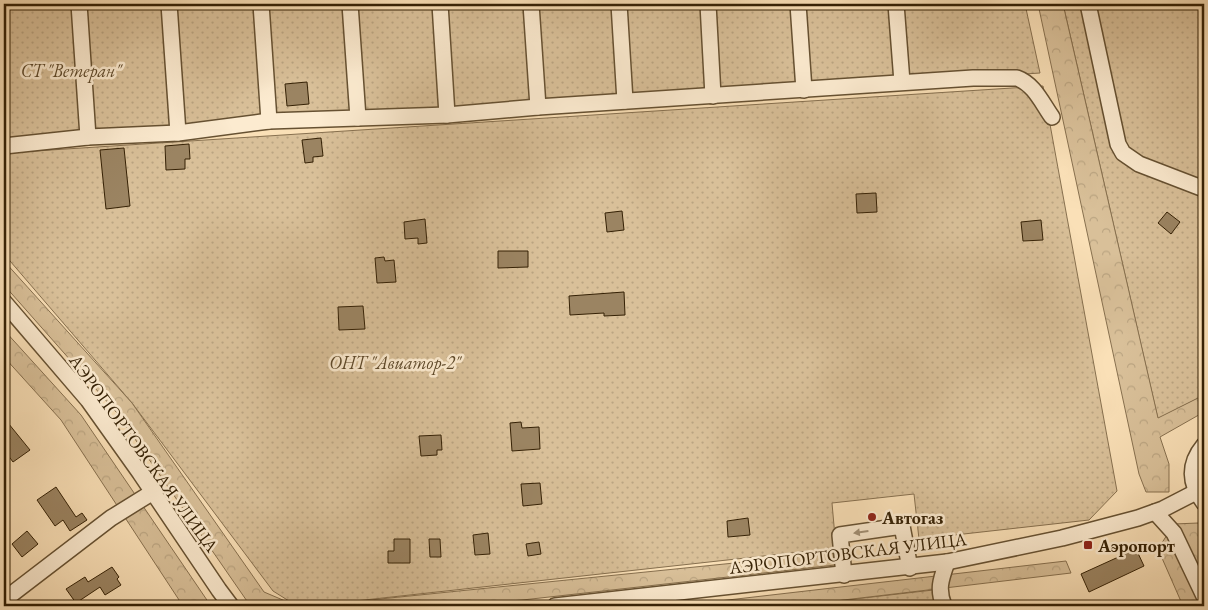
<svg xmlns="http://www.w3.org/2000/svg" width="1208" height="610" viewBox="0 0 1208 610" font-family="'EB Garamond',serif">
	<style>
		.green { fill: url(#green-dots); stroke: #87704f }
		.forest { fill: url(#forest-crowns); stroke: #87704f }
		.building { fill: #9b8462; stroke: #352105 }
		.lines { fill: none; stroke-linecap: round; stroke-linejoin: round }
		.minor-casing { stroke: #665132; stroke-width: 18 }
		.minor { stroke: #fcebd0; stroke-width: 15 }
		.oneway { fill: #a29075 }
		.poi-dot { fill: #8f2418; stroke: #fcebd0; stroke-width: 2 }
		.labels { text-anchor: middle; dominant-baseline: central; stroke-width: 5; stroke-linejoin: round; paint-order: stroke }
		.park-label { font-size: 18px; font-style: italic; fill: #5e492a; stroke: #fcebd0 }
		.street-label { font-size: 18px; fill: #352105; stroke: #fcebd0 }
		.poi-label { font-size: 18px; font-weight: bold; fill: #352105; stroke: #fcebd0; text-anchor: start }
	</style>
	<defs>
		<pattern id="green-dots" width="8" height="8" patternUnits="userSpaceOnUse" patternTransform="scale(1.25)"><rect width="8" height="8" fill="#d9c099"/><path d="M2 2h.1M6 6h.1" fill="none" stroke="#bba582" stroke-width="1.8" stroke-linecap="round"/></pattern>
		<pattern id="forest-crowns" width="20" height="18" patternUnits="userSpaceOnUse" patternTransform="scale(1.25)"><rect width="20" height="18" fill="#d9c099"/><path d="M2 6a3 3 0 1 1 6 0M12 15a3 3 0 1 1 6 0" fill="none" stroke="#bba582"/></pattern>
	</defs>
	<rect width="100%" height="100%" fill="#fae0b7"/>
	<filter id="stains"><feTurbulence type="fractalNoise" baseFrequency=".004" numOctaves="4"/><feColorMatrix values="0 0 0 0 .2 0 0 0 0 .09 0 0 0 0 .02 0 0 0 .5 -.17"/></filter>
	<radialGradient id="worn" r=".72"><stop offset=".6" stop-color="#630" stop-opacity="0"/><stop offset="1" stop-color="#630" stop-opacity=".3"/></radialGradient>
	<g class="green">
		<polygon points="4,4 1025,4 1040,73 4,141"/>
		<polygon points="1063,4 1204,4 1204,395 1158,419"/>
		<polygon points="1043,86 1117,491 1089,520 919,539 914,494 832,503 836,548 310,606 297,606 273,591 132,403 4,254 4,153"/>
		<polygon points="942,589 949,606 793,606"/>
	</g>
	<g class="forest">
		<polygon points="1038,4 1063,4 1158,418 1204,395 1204,412 1160,437 1169,464 1169,492 1146,492 1139,474"/>
		<polygon points="4,261 132,403 264,592 297,606 253,606 249,604 117,413 4,285"/>
		<polygon points="4,330 81,415 211,606 183,606 61,420 4,357"/>
		<polygon points="1198,523 1204,531 1204,606 1183,606 1158,549 1174,524"/>
		<polygon points="833,553 835,565 469,606 311,606"/>
		<polygon points="1066,561 1071,573 793,606 676,606"/>
	</g>
	<g class="building">
		<polygon points="307,82 309,104 287,106 285,84"/>
		<polygon points="321,138 323,156 313,157 313,162 305,163 302,140"/>
		<polygon points="189,144 190,159 185,159 185,169 166,170 165,146"/>
		<polygon points="124,148 130,206 106,209 100,150"/>
		<polygon points="876,193 877,212 857,213 856,194"/>
		<polygon points="622,211 624,230 607,232 605,213"/>
		<polygon points="1167,212 1180,222 1171,234 1158,223"/>
		<polygon points="425,219 427,243 418,244 418,238 405,239 404,222"/>
		<polygon points="1041,220 1043,240 1023,241 1021,222"/>
		<polygon points="498,251 528,251 528,267 498,268"/>
		<polygon points="384,257 385,261 394,260 396,282 377,283 375,258"/>
		<polygon points="624,292 625,315 604,316 604,313 570,315 569,296"/>
		<polygon points="363,306 365,329 339,330 338,307"/>
		<polygon points="4,418 30,450 13,462 4,450 8,444 4,438"/>
		<polygon points="521,422 522,428 539,427 540,449 512,451 510,423"/>
		<polygon points="441,435 442,450 437,450 437,455 421,456 419,436"/>
		<polygon points="540,483 542,504 523,506 521,484"/>
		<polygon points="56,487 76,517 82,513 87,520 70,531 63,520 55,526 37,500"/>
		<polygon points="748,518 750,535 728,537 727,521"/>
		<polygon points="27,531 38,544 22,557 12,544"/>
		<polygon points="488,533 490,554 475,555 473,535"/>
		<polygon points="394,539 410,539 410,563 388,563 388,551 394,551"/>
		<polygon points="429,539 440,539 441,557 430,557"/>
		<polygon points="539,542 541,554 528,556 526,544"/>
		<polygon points="1136,549 1144,566 1089,592 1081,574"/>
		<polygon points="112,567 119,577 117,579 121,585 105,595 100,587 76,603 66,589 85,577 88,582"/>
	</g>
	<g class="lines">
		<g class="minor-casing">
			<g id="minor">
				<polyline points="79,4 88,137"/>
				<polyline points="169,4 178,133"/>
				<polyline points="261,4 269,121"/>
				<polyline points="350,4 358,118"/>
				<polyline points="440,4 447,115"/>
				<polyline points="531,4 538,107"/>
				<polyline points="619,4 625,101"/>
				<polyline points="708,4 713,96"/>
				<polyline points="798,4 804,90"/>
				<polyline points="896,4 902,82"/>
				<polyline points="1088,4 1118,144 1123,153 1139,164 1204,189"/>
				<path d="M 4,146 L 88,137 L 178,133 L 269,121 L 447,115 L 538,107 L 973,78 L 1017,78 C 1034,84 1042,103 1052,117"/>
				<polyline points="4,302 88,400 140,473 219,590 231,606"/>
				<path d="M 1204,445 C 1188,464 1189,484 1204,503"/>
				<polyline points="1155,512 1174,533 1204,596"/>
				<polyline points="844,575 840,535 902,526 910,568"/>
				<polyline points="4,600 111,518 153,492"/>
				<polyline points="555,606 947,562 1062,538 1138,518 1163,509 1196,492"/>
				<path d="M 944,606 C 937,589 941,579 947,562"/>
			</g>
		</g>
		<use href="#minor" class="minor"/>
	</g>
	<defs><path id="oneway-solid" d="M-6-.8H1V-3.2L6.5 0L1 3.2V.8H-6Z" transform="scale(1.25)"/></defs>
	<use class="oneway" href="#oneway-solid" transform="translate(861 532) rotate(172)"/>
	<g class="poi-dot">
		<circle cx="872" cy="517" r="5"/>
		<rect x="1083" y="540" width="10" height="10" rx="2.5"/>
	</g>
	<g class="labels">
		<g class="park-label">
			<text x="71" y="70">СТ "Ветеран"</text>
			<text x="395" y="362">ОНТ "Авиатор-2"</text>
		</g>
		<g class="street-label">
			<text transform="translate(144 453) rotate(54)">АЭРОПОРТОВСКАЯ УЛИЦА</text>
			<text transform="translate(848 553) rotate(-7)">АЭРОПОРТОВСКАЯ УЛИЦА</text>
		</g>
		<g class="poi-label">
			<text x="882" y="517">Автогаз</text>
			<text x="1098" y="545">Аэропорт</text>
		</g>
	</g>
	<rect width="1208" height="610" fill="none" stroke="#fae0b7" stroke-width="20"/>
	<rect x="5" y="5" width="1198" height="600" fill="none" stroke="#352105" stroke-width="2.5"/>
	<rect x="10" y="10" width="1188" height="590" fill="none" stroke="#352105"/>
	<rect width="100%" height="100%" filter="url(#stains)"/>
	<rect width="100%" height="100%" fill="url(#worn)"/>
</svg>
